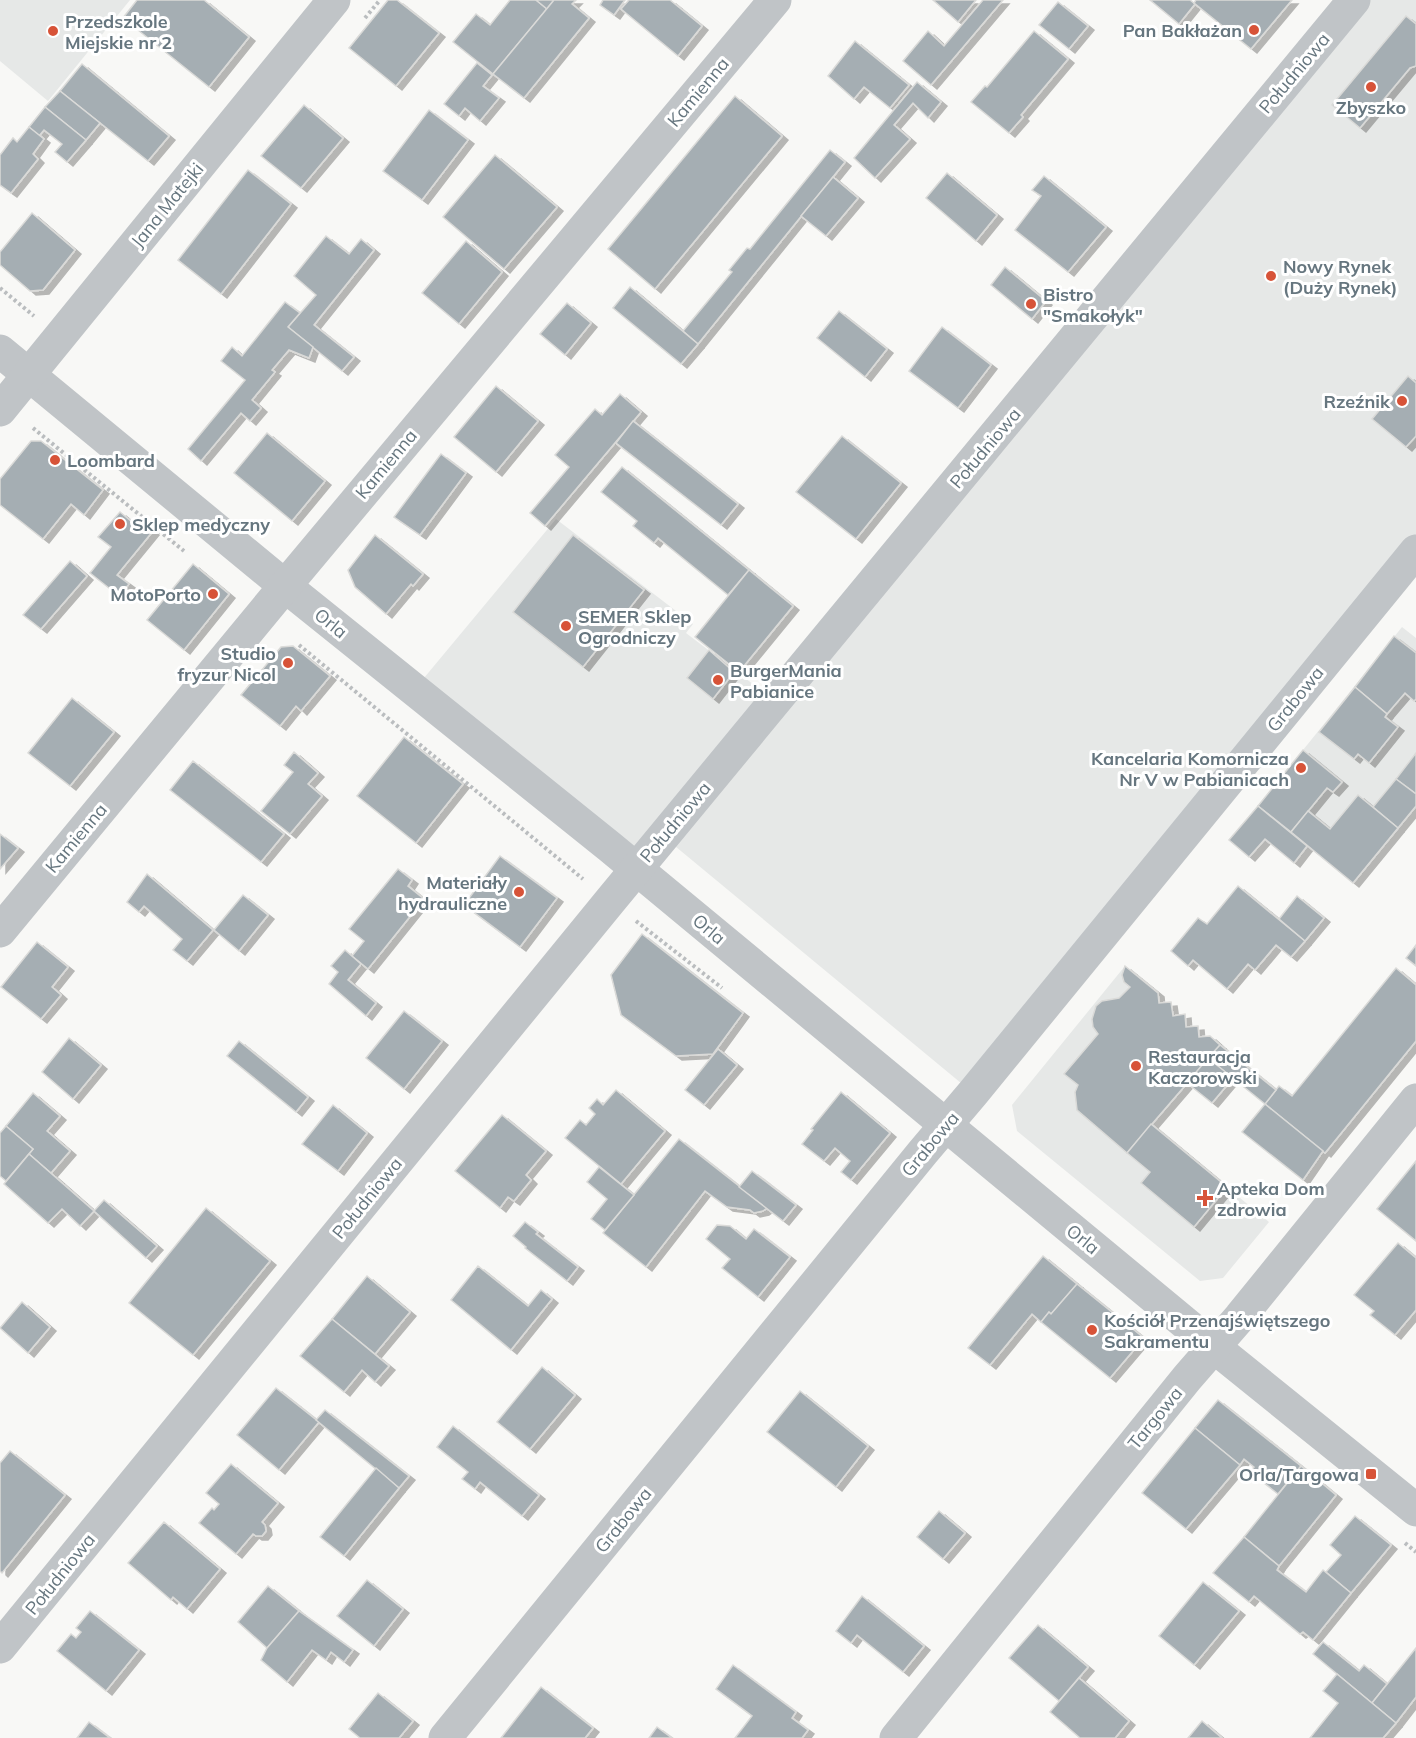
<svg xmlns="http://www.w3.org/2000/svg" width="1416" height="1738" viewBox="0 0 1416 1738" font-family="Mulish,sans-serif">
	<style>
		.built { fill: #e6e8e7 }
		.building { fill: #a5aeb3; stroke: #dadad8; stroke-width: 1.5; filter: url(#shadow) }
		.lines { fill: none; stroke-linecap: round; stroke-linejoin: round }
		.path { stroke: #babdbf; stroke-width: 4; stroke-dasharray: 3 3; stroke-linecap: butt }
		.minor { stroke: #c0c4c7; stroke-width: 33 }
		.poi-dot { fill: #d75338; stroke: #fff; stroke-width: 2 }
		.labels { text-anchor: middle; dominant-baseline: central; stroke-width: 6; stroke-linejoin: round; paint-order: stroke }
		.poi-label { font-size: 18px; font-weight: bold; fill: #66767f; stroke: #fff; text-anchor: start }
		.street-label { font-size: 18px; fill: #66767f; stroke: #fff }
	</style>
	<defs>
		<filter id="shadow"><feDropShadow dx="6" dy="4" stdDeviation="0" flood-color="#0004"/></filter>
	</defs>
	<rect width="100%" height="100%" fill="#f8f8f6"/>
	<g class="built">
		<polygon points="0,0 130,0 48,101 0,61"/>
		<polygon points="1354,0 1416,0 1416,551 973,1093 664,837 636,869 414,690 556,519 693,624 686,633 775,701"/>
		<polygon points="1402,627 1416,638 1416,805 1353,883 1258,806"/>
		<polygon points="1125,966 1158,993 1159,1003 1171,1002 1173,1016 1185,1014 1186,1027 1198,1026 1199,1037 1213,1038 1218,1042 1151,1124 1269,1222 1223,1278 1200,1281 1017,1131 1012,1105"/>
	</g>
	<g class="building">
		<polygon points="137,0 204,0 249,37 209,87 123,18"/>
		<polygon points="388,0 397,0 439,33 396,86 349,48"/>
		<polygon points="510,0 536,0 547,9 493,74 453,42 476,14 490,25"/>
		<polygon points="536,0 554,0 547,9"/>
		<polygon points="554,0 576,0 572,4 589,18 524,98 493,74"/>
		<polygon points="603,0 625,0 614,15 600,5"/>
		<polygon points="629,0 670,0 702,26 678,56 621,9"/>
		<polygon points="933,0 976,0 958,22"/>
		<polygon points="983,0 1003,0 931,85 903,61 928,31 944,46"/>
		<polygon points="1150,0 1190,0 1195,4 1179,24"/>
		<polygon points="1196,0 1292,0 1251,49 1194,3"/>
		<polygon points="1058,2 1088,26 1069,49 1039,25"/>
		<polygon points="1406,16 1416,24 1416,66 1410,68 1360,128 1332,105"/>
		<polygon points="1034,31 1068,59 1021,115 1023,117 1009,133 971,102 985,86 987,87"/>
		<polygon points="855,41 909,85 890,108 864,87 854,99 828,76"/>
		<polygon points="477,63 492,75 483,86 499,98 480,121 465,108 459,116 444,104"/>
		<polygon points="82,64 169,136 148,161 60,91"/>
		<polygon points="917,82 941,102 928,118 913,103 894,125 910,139 875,178 854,158"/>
		<polygon points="60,91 100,123 86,140 45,107"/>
		<polygon points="735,96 782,136 655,289 608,249"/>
		<polygon points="304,105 343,138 301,188 261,156"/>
		<polygon points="45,107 86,140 67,162 55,152 62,144 44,130 39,136 29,127"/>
		<polygon points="429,110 468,140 422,200 383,171"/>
		<polygon points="29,127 44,139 33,154 38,159 11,193 0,185 0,155 13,138 17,142"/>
		<polygon points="830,150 845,162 698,344 683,331 732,272 729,270 747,248 750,249"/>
		<polygon points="495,155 557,207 504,269 443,217"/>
		<polygon points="248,170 291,204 221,294 178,260"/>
		<polygon points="947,173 997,215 976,241 926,198"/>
		<polygon points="1044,176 1106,227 1068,272 1015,230 1041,196 1032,190"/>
		<polygon points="833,177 858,198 826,236 801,216"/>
		<polygon points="32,213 75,250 43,290 30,291 0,265 0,252"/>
		<polygon points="326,236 349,254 361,239 374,250 314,325 354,357 342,371 288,327 316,295 294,276"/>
		<polygon points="466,241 502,272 459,324 422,293"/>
		<polygon points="1005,267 1046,301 1032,319 991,285"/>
		<polygon points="630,287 698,344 681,364 613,308"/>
		<polygon points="285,302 300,313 288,327 313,347 309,358 289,350 272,370 275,372 252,400 261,408 250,421 241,413 201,461 188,449 245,380 221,361 232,347 242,356"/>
		<polygon points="567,303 591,323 565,355 540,334"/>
		<polygon points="839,311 887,349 865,377 817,338"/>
		<polygon points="942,327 991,365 958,408 909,371"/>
		<polygon points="1408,376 1416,383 1416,436 1406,447 1372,419"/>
		<polygon points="496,386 538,421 496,472 454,437"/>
		<polygon points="620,394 641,412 545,526 530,513 569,467 555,455 595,409 602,415"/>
		<polygon points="633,421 738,504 721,525 616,443"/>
		<polygon points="267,433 325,481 292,521 234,473"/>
		<polygon points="842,436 901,483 856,539 796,492"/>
		<polygon points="31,441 41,441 103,490 84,515 71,504 43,539 0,505 0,479"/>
		<polygon points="441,454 466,473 420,535 394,517"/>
		<polygon points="622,467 749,570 728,595 658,538 654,543 633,526 637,521 601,492"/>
		<polygon points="120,512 132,522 136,517 153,531 117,575 129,584 119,596 90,573 111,547 98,537"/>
		<polygon points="375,535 423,574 413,586 411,584 386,614 355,587 348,570"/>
		<polygon points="573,535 644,590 583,667 513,612"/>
		<polygon points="70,561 87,576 41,629 23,615"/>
		<polygon points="193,564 229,594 184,650 147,620"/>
		<polygon points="749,570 793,606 739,672 695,637"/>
		<polygon points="1394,636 1416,653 1416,699 1414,701 1405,693 1387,714 1355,687"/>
		<polygon points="293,646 330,676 301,711 296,706 280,726 241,695 281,647"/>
		<polygon points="709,650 734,672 713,699 687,678"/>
		<polygon points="1355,687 1387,714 1385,717 1398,727 1369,763 1358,754 1354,759 1319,732"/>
		<polygon points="72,698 114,732 70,786 28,753"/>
		<polygon points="404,737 463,784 416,843 357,796"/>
		<polygon points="1303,750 1342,782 1333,792 1327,788 1291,832 1258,806"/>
		<polygon points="294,752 318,773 308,784 322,796 290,834 261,811 293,772 284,765"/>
		<polygon points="1416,753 1416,794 1396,779"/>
		<polygon points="193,761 284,834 261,862 170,790"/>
		<polygon points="1396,779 1416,794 1416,806 1398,828 1373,807"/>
		<polygon points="1358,795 1398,828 1353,883 1291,832 1308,811 1330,829"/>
		<polygon points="1258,806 1307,846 1294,863 1265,839 1249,857 1229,840"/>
		<polygon points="0,834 18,848 0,869"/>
		<polygon points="500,856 557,898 520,947 464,905"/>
		<polygon points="398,869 412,880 408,886 424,899 368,969 352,956 364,941 349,929"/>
		<polygon points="147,874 213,930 187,961 173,950 182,939 144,906 139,912 127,902"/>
		<polygon points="1238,886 1305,941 1291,957 1276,945 1255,970 1248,964 1227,989 1193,960 1188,966 1171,951 1198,918 1207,924"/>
		<polygon points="243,895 268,915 239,951 214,930"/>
		<polygon points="1297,896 1324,918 1305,941 1279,919"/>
		<polygon points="642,934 743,1013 713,1054 676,1056 621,1015 611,975"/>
		<polygon points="37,942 68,967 52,987 61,995 41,1019 1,987"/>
		<polygon points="1416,945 1416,966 1406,958"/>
		<polygon points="345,950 361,964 348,980 376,1003 366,1016 329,984 338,972 331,966"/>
		<polygon points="1125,966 1158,993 1159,1003 1171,1002 1173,1016 1185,1014 1186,1027 1198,1026 1199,1037 1210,1036 1220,1045 1127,1153 1077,1110 1075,1092 1078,1085 1064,1074 1098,1034 1093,1027 1092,1019 1096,1006 1102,1001 1119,998 1130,987 1124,982 1122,975"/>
		<polygon points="1396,968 1416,985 1416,1041 1325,1153 1265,1104 1279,1086 1292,1096"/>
		<polygon points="404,1011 442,1041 404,1089 366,1058"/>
		<polygon points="69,1038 101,1065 73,1099 42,1072"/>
		<polygon points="239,1041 308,1097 296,1112 227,1056"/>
		<polygon points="1220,1045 1276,1090 1265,1104 1208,1058"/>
		<polygon points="718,1049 737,1065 704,1105 685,1090"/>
		<polygon points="1208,1058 1233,1078 1212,1103 1187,1083"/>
		<polygon points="616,1090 665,1131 621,1184 565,1138 580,1120 586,1125 595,1114 589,1108 597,1099 603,1105"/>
		<polygon points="841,1092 890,1133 851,1180 841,1172 850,1161 835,1148 824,1161 802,1144 813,1130 811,1129"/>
		<polygon points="33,1093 60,1116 47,1131 70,1151 51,1173 29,1154 33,1149 6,1126"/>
		<polygon points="1265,1104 1323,1151 1303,1180 1242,1132"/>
		<polygon points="333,1105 367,1133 338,1171 302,1144"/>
		<polygon points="502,1115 546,1151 526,1175 531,1180 514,1201 508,1197 500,1208 455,1171"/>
		<polygon points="1151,1124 1227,1187 1194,1227 1141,1183 1150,1172 1127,1153"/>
		<polygon points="6,1126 33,1149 6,1181 0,1176 0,1133"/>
		<polygon points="679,1139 767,1208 763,1211 754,1213 750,1210 727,1207 705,1191 646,1267 603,1233"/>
		<polygon points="29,1154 94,1211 80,1226 62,1209 48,1223 4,1184"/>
		<polygon points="1416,1161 1416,1241 1377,1209"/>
		<polygon points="599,1167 634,1195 605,1230 591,1219 607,1199 587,1182"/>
		<polygon points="752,1171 796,1205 783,1221 739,1187"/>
		<polygon points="104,1200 157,1246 146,1258 94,1211"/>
		<polygon points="206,1208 270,1261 193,1355 129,1303"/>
		<polygon points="525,1222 538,1232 536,1234 578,1267 567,1281 525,1248 526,1247 513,1236"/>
		<polygon points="717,1225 730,1226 746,1239 754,1229 790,1257 758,1297 722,1268 730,1259 706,1239"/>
		<polygon points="1398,1243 1416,1258 1416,1310 1395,1335 1370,1315 1374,1311 1354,1295"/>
		<polygon points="1043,1256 1077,1284 1051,1314 1049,1312 1041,1322 1032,1314 990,1365 968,1348"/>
		<polygon points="478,1266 528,1306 541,1290 552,1299 511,1350 451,1300"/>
		<polygon points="367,1276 410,1312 375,1354 332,1319"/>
		<polygon points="1077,1284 1144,1338 1110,1378 1041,1322 1049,1312 1051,1314"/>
		<polygon points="22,1302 50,1327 28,1353 0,1328"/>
		<polygon points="332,1319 389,1366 375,1382 362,1370 344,1392 300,1356"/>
		<polygon points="542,1367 575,1395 530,1449 497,1422"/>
		<polygon points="276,1388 319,1422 279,1470 237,1435"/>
		<polygon points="800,1391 868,1446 836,1487 767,1432"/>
		<polygon points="1218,1400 1301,1466 1278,1494 1250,1472 1254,1467 1244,1459 1240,1465 1195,1428"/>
		<polygon points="325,1410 409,1476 399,1488 316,1420"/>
		<polygon points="453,1426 539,1495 522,1516 480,1482 475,1489 462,1479 468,1472 437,1447"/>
		<polygon points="1195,1428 1240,1465 1186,1529 1142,1493"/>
		<polygon points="10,1451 65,1495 2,1573 0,1571 0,1463"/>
		<polygon points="231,1464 278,1503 262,1522 265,1525 266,1531 262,1536 256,1536 253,1534 236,1554 199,1523 212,1508 214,1510 219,1504 206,1493"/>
		<polygon points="1301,1466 1336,1495 1279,1566 1244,1537"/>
		<polygon points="376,1468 399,1488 344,1556 320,1537"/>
		<polygon points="939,1511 965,1533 943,1559 917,1537"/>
		<polygon points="1355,1516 1391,1545 1351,1593 1326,1572 1341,1555 1330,1545"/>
		<polygon points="164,1522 220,1569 187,1609 173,1597 171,1600 128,1563"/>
		<polygon points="1244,1537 1279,1566 1277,1570 1306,1592 1323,1570 1351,1593 1313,1640 1303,1632 1300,1634 1254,1596 1249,1602 1213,1573"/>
		<polygon points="367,1580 403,1609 374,1646 337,1616"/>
		<polygon points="1203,1582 1239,1611 1194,1665 1159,1636"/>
		<polygon points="268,1586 299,1611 267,1648 238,1622"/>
		<polygon points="862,1596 924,1646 903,1672 857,1635 851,1643 836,1631"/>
		<polygon points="90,1611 139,1650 106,1691 57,1651 71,1634 76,1638 81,1632 76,1628"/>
		<polygon points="299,1611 353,1650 344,1662 331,1652 326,1660 312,1650 287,1682 261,1660 267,1648"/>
		<polygon points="1038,1625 1088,1667 1059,1701 1009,1658"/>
		<polygon points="1323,1642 1359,1671 1364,1665 1387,1684 1372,1703 1313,1654"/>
		<polygon points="1416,1648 1416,1697 1396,1723 1372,1703"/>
		<polygon points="733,1665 796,1712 792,1718 808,1730 802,1738 735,1738 752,1716 716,1689"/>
		<polygon points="1337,1674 1396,1723 1383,1738 1310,1738 1338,1703 1323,1691"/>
		<polygon points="1079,1678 1129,1721 1115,1738 1080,1738 1050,1712"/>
		<polygon points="541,1687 593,1728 585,1738 501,1738"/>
		<polygon points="378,1693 413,1721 399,1738 360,1738 349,1729"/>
		<polygon points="1202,1721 1222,1738 1188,1738"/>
		<polygon points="89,1722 110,1738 77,1738"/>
		<polygon points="657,1727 672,1738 649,1738"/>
	</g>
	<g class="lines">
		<g class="path">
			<polyline points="365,18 380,0"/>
			<polyline points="0,288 34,316"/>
			<polyline points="33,428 184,551"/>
			<polyline points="299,645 583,879"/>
			<polyline points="636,921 722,988"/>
			<polyline points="1405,1543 1416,1552"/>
		</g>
		<g class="minor">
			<polyline points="0,351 285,586 610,847 1214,1347 1416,1510"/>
			<polyline points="0,410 334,0"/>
			<polyline points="0,931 285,586 775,0"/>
			<polyline points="0,1647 610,901 1354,0"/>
			<polyline points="445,1738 923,1152 973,1093 1416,551"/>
			<polyline points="896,1738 1187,1378 1240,1317 1416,1100"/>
		</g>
	</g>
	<g class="poi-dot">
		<circle cx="1254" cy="30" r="6"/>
		<circle cx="53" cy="31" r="6"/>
		<circle cx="1371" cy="87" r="6"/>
		<circle cx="1271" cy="276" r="6"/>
		<circle cx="1031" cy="304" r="6"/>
		<circle cx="1402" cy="401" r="6"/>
		<circle cx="55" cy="460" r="6"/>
		<circle cx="120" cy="524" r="6"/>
		<circle cx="213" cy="594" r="6"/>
		<circle cx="566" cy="626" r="6"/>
		<circle cx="288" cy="663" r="6"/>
		<circle cx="718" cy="680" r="6"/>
		<circle cx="1301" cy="768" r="6"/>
		<circle cx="519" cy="892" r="6"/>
		<circle cx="1136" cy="1066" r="6"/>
		<path d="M1202 1189h6v6h6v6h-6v6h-6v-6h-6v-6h6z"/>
		<circle cx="1092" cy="1330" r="6"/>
		<rect x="1365" y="1468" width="12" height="12" rx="3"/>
	</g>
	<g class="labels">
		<g class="poi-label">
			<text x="65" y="21">Przedszkole<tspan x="65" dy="21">Miejskie nr 2</tspan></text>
			<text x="1242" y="30" text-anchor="end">Pan Bakłażan</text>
			<text x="1371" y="107" text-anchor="middle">Zbyszko</text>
			<text x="1283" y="266">Nowy Rynek<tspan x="1283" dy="21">(Duży Rynek)</tspan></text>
			<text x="1043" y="294">Bistro<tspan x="1043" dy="21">"Smakołyk"</tspan></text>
			<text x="1390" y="401" text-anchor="end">Rzeźnik</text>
			<text x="67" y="460">Loombard</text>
			<text x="132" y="524">Sklep medyczny</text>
			<text x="201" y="594" text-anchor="end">MotoPorto</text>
			<text x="578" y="616">SEMER Sklep<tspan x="578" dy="21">Ogrodniczy</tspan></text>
			<text x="276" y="653" text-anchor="end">Studio<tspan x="276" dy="21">fryzur Nicol</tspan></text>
			<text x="730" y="670">BurgerMania<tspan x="730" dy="21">Pabianice</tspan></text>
			<text x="1289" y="758" text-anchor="end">Kancelaria Komornicza<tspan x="1289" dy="21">Nr V w Pabianicach</tspan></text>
			<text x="507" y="882" text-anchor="end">Materiały<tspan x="507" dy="21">hydrauliczne</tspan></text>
			<text x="1148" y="1056">Restauracja<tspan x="1148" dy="21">Kaczorowski</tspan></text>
			<text x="1217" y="1188">Apteka Dom<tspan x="1217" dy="21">zdrowia</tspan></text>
			<text x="1104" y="1320">Kościół Przenajświętszego<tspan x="1104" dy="21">Sakramentu</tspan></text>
			<text x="1359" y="1474" text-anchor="end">Orla/Targowa</text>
		</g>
		<g class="street-label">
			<text transform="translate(1294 73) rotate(-50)">Południowa</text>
			<text transform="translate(698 92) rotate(-50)">Kamienna</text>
			<text transform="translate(167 205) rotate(-51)">Jana Matejki</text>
			<text transform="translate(985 448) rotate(-50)">Południowa</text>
			<text transform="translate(386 464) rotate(-50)">Kamienna</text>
			<text transform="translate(331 623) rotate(39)">Orla</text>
			<text transform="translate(1295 699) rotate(-51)">Grabowa</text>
			<text transform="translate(675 822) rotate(-50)">Południowa</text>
			<text transform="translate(76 838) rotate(-50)">Kamienna</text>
			<text transform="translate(709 929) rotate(40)">Orla</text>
			<text transform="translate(930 1144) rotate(-50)">Grabowa</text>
			<text transform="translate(367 1198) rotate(-51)">Południowa</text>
			<text transform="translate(1083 1239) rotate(39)">Orla</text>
			<text transform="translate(1155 1418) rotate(-51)">Targowa</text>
			<text transform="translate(623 1520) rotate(-51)">Grabowa</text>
			<text transform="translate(60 1574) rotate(-51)">Południowa</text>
		</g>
	</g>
</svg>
